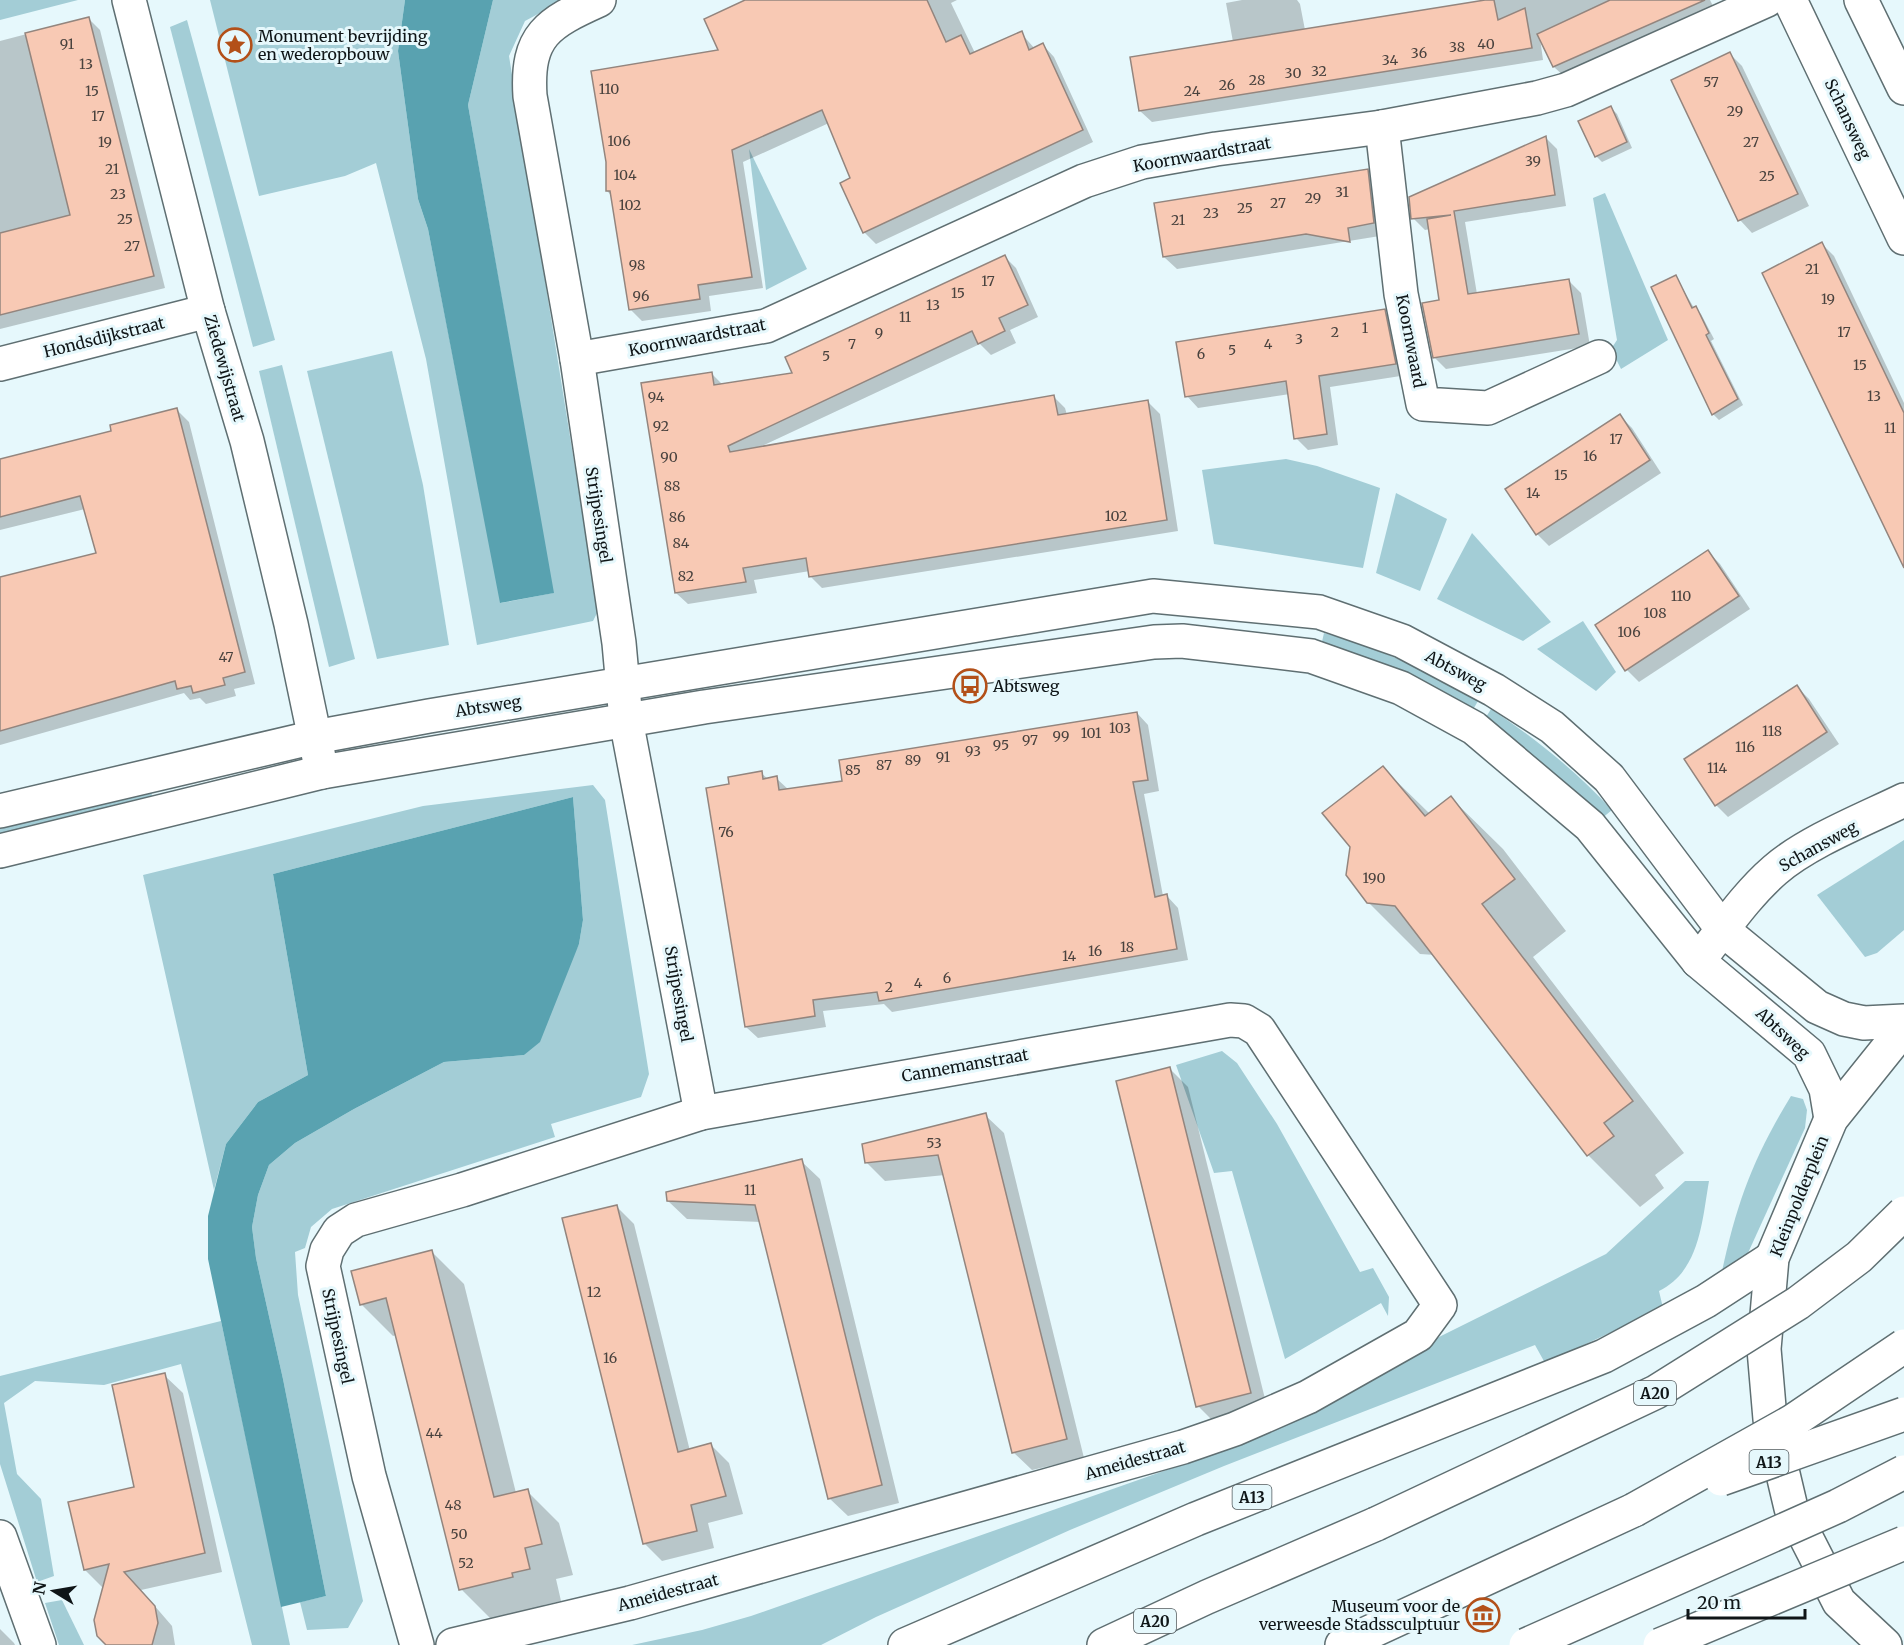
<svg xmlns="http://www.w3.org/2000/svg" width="1904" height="1645" viewBox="0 0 1904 1645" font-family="Merriweather,serif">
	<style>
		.green { fill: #a3cdd6 }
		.water { fill: #59a2b0 }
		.pier { fill: #e6f8fc }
		.shadow { fill: #0003 }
		.building { fill: #f8c9b4; stroke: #93857e; stroke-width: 1.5 }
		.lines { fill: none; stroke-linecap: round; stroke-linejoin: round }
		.street-casing { stroke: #5f6f72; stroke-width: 36 }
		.secondary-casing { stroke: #5f6f72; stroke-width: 36 }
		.primary-casing { stroke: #5f6f72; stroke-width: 36 }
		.highway-casing { stroke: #5f6f72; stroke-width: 36 }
		.street { stroke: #fff; stroke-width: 33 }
		.secondary { stroke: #fff; stroke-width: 33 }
		.primary { stroke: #fff; stroke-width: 33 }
		.highway { stroke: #fff; stroke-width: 33 }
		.highway-bridge-casing { stroke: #5f6f72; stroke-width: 36; stroke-linecap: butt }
		.highway-bridge { stroke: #fff; stroke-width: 33 }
		.labels { text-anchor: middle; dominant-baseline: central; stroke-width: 6; stroke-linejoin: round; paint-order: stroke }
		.number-label { font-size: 14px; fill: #49423e }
		.shield { fill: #e6f8fc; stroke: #50595c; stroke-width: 1.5 }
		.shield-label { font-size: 15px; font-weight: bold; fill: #0f1517 }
		.poi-label { font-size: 16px; fill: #0f1517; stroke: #e6f8fc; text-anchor: start }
		.street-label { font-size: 16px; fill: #0f1517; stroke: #e6f8fc }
	</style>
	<rect width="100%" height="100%" fill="#e6f8fc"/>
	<g class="green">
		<polygon points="0,0 78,0 0,20"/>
		<polygon points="210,0 405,0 398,51 418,199 428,229 501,603 553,593 468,105 493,0 564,0 525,21 509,56 598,611 593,621 477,645 426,359 376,163 345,176 259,196"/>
		<polygon points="187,20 275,340 253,347 170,27"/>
		<polygon points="749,149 807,269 766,290"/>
		<polygon points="1605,193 1668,340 1621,369 1611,349 1617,340 1593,198"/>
		<polygon points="392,351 423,485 449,645 377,659 307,371"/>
		<polygon points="282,365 355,659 329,667 259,371"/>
		<polygon points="1286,459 1317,466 1380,488 1363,568 1214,544 1202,470"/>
		<polygon points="1396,493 1447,519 1420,591 1376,573"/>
		<polygon points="1472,533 1551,622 1523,641 1437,599"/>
		<polygon points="1583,621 1616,672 1596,691 1537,649"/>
		<path d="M 1324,633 C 1385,651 1424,668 1478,701 L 1471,713 L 1321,646 Z"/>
		<path d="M 1491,709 C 1536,739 1575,770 1612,810 L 1601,819 C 1564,780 1529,751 1483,722 Z"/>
		<polygon points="151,784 152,798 0,835 0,822"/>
		<polygon points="593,785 605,800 649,1074 641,1097 551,1124 555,1137 332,1209 311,1227 305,1248 295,1252 298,1295 363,1601 348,1628 307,1630 300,1602 326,1596 283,1379 256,1258 252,1227 258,1195 269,1165 295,1143 354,1109 444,1062 524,1055 579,944 583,920 573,797 273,874 308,1075 258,1102 226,1144 214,1190 143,875 423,806"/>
		<polygon points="1904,840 1904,930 1877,953 1865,957 1817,895"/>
		<polygon points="1222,1051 1237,1063 1277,1124 1360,1272 1373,1268 1389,1297 1388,1316 1381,1303 1285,1359 1232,1171 1214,1173 1176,1065"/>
		<path d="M 1791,1096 L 1803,1099 L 1807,1110 L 1805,1128 L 1748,1253 L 1721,1276 C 1736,1204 1753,1158 1791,1096 Z"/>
		<path d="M 1685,1181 L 1709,1181 C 1702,1221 1700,1271 1659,1291 L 1663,1308 L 1545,1363 L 1535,1345 L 1224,1466 L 1070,1530 L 876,1617 L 821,1645 L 632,1645 L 702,1630 L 751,1616 L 1232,1447 L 1364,1381 L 1441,1336 L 1606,1254 Z"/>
		<polygon points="221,1321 290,1645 252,1645 181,1364 104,1385 35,1381 4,1403 17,1474 41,1499 54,1576 37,1582 0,1464 0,1376"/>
		<polygon points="62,1600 84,1645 59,1645 45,1603"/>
	</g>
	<g class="water">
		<polygon points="405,0 493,0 468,105 554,593 500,603 428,229 418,199 398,51"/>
		<polygon points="573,797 583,920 579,944 540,1042 524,1055 444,1062 354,1109 295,1143 269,1165 258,1195 252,1227 256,1258 283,1379 326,1596 281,1607 208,1259 208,1216 226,1144 258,1102 308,1075 273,874"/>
	</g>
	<g class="pier">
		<polygon points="1904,1297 1904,1438 1866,1454 1874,1401 1866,1345 1871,1319"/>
		<polygon points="1904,1441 1904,1517 1883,1527 1866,1460"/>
	</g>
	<g class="shadow">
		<polygon points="750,0 957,0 951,3 975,53 1021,33 1035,49 1043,45 1054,57 1093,142 876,244 864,232 852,179 829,123 743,162 763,288 709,296 711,311 642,321 631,310 612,196 607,191 720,51"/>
		<polygon points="1242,0 1297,0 1300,4 1305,30 1494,0 1710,0 1716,12 1566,78 1554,67 1540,38 1543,60 1152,122 1140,111 1233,42 1226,3"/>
		<polygon points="88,18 100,30 165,288 0,329 0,41"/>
		<polygon points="1730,54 1742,66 1809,206 1752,233 1740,220 1673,81"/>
		<polygon points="1611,108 1617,114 1632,148 1602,162 1596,156"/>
		<polygon points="1545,137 1557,149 1566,206 1465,222 1477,294 1569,281 1581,293 1590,346 1446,369 1434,357 1441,302 1430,229 1425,230 1413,218"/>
		<polygon points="1367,171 1380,183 1386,235 1177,269 1164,257"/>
		<polygon points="1822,244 1834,256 1904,403 1904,566"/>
		<polygon points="1004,256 1016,268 1038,317 1010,330 1016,343 991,355 980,344 762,446 1054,397 1065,408 1067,415 1148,402 1160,414 1178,531 822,588 811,577 810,571 754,580 757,593 688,604 676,593 711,373 723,385 794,374"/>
		<polygon points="1676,277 1694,308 1701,314 1714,339 1711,341 1743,405 1719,420 1713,414 1653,288"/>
		<polygon points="1384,311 1396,322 1407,375 1330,387 1338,445 1308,450 1296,438 1290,394 1198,408 1187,396"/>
		<polygon points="177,410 189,422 255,684 234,689 236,696 206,704 200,698 190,700 184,693 0,745 0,579 98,554 85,509 0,530 0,461 113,432"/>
		<polygon points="1620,416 1632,428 1661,473 1549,546 1537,534"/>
		<polygon points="1708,552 1720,564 1750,609 1639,682 1627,670"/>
		<polygon points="1797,687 1809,699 1839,744 1728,817 1716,805"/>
		<polygon points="1137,713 1148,725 1159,791 1144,794 1163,896 1167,896 1178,908 1188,960 892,1012 884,1004 823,1011 826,1027 758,1038 746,1027 731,785 761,773 768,779 776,778 789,790 844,782"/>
		<polygon points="1383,768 1430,814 1451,798 1503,849 1566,931 1533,957 1684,1153 1655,1175 1664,1188 1640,1207 1588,1155 1435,955 1420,954 1368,902"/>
		<polygon points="1170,1069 1188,1087 1268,1411 1216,1424 1198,1406"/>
		<polygon points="985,1115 1004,1133 1084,1458 1032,1470 1013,1452 945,1175 885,1181 867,1163"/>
		<polygon points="801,1161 820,1179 899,1503 848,1516 829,1498 761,1222 687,1219 668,1201"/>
		<polygon points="616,1206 634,1224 690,1451 711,1445 729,1463 743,1514 708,1523 714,1548 662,1561 645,1544 564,1219"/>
		<polygon points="432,1252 464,1284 516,1493 527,1491 559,1523 573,1575 556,1579 561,1601 544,1605 544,1608 493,1621 461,1589 397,1335 393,1336 361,1304"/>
		<polygon points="164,1375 183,1393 222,1572 141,1590 172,1626 175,1645 108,1645 104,1589 85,1570 136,1488"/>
		<polygon points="0,1629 14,1643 15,1645 0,1645"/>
	</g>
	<g class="building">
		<polygon points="745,0 927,0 946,42 961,35 970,54 1022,31 1029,50 1043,43 1083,130 863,233 840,183 850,178 822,110 732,150 752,277 698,285 700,299 629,310 610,191 606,191 606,162 591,71 718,50 704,19"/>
		<polygon points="1485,0 1494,0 1498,20 1525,8 1532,48 1139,111 1130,57"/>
		<polygon points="1610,0 1705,0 1553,67 1537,34"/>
		<polygon points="89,17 154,276 0,315 0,233 70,215 25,33"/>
		<polygon points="1730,52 1798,194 1738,221 1671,80"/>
		<polygon points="1611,106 1627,142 1595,157 1578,121"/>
		<polygon points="1546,136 1555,195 1454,211 1468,294 1569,279 1579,334 1433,358 1422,303 1439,300 1427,219 1451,215 1411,219 1409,197"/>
		<polygon points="1368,169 1374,223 1348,228 1350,242 1306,234 1163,257 1154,203"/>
		<polygon points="1822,242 1904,413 1904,568 1762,273"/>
		<polygon points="1005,255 1028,305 999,318 1005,331 978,344 972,331 728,446 730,452 1054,395 1058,415 1148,400 1167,520 809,577 806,558 743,568 746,582 675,593 641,383 712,372 714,385 792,373 785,357"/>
		<polygon points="1676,275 1692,308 1696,306 1709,333 1706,335 1738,399 1712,415 1651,287"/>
		<polygon points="1385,309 1396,364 1319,376 1327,434 1294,439 1286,381 1185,397 1176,342"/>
		<polygon points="177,408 245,672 223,678 225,685 193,693 191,686 177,689 175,681 0,731 0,577 96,553 80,496 0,517 0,459 111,431 110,425"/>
		<polygon points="1620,414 1650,460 1536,535 1505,489"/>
		<polygon points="1708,550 1739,596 1625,671 1595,625"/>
		<polygon points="1797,685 1827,732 1715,806 1684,759"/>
		<polygon points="1137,712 1148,780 1133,782 1155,897 1167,894 1177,949 879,1001 877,992 813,1000 815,1016 745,1027 706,788 729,784 728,777 762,771 763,779 777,776 779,790 842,781 839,760"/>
		<polygon points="1383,766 1425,816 1451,796 1515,879 1482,904 1633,1101 1604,1123 1614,1136 1587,1156 1395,906 1367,903 1346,875 1350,847 1322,813"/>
		<polygon points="1170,1067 1251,1393 1196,1407 1116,1081"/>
		<polygon points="986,1113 1067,1439 1012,1453 938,1155 865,1163 862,1144"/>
		<polygon points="802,1159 882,1485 828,1499 755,1205 667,1201 666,1192"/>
		<polygon points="617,1205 678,1452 711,1443 726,1496 691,1505 697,1531 643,1544 562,1218"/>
		<polygon points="432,1250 494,1497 528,1489 542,1544 525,1548 530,1569 512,1573 513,1577 459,1590 386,1298 360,1305 351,1271"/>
		<polygon points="165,1373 205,1553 124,1572 155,1606 158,1623 152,1645 106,1645 97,1636 94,1620 109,1564 84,1570 68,1502 134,1487 112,1385"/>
	</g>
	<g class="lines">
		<g class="street-casing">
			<g id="street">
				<polyline points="129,0 208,311 247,441 291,624 322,772"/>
				<path d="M 599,0 C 548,23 526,35 530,96 L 577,359 L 619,643 L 626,720 L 701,1113"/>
				<polyline points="1790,0 1904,238"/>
				<polyline points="1382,127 1401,294 1423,404 1488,408 1599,357"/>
				<polyline points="577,359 766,326 1084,181 1142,162 1216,149 1382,127 1537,98 1566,90 1767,0"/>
				<polyline points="0,364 208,311"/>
				<path d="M 1698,961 C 1723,930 1745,896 1775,870 C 1807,842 1865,819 1904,800"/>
				<polyline points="0,1537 39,1645"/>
				<polyline points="417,1645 369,1476 323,1266 327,1250 339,1231 356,1220 462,1190 701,1113 1230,1020 1244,1021 1259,1030 1440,1305 1418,1335 1308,1397 1235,1429 1183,1447 630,1603 453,1645"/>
			</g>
		</g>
		<g class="secondary-casing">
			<g id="secondary">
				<polyline points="0,811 315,737 429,716 1153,596 1319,612 1402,641 1494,690 1552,727 1609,778 1723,930 1817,1007 1844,1019 1864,1023 1904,1021"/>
				<polyline points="0,851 322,772 704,707 1154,642 1182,641 1311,656 1401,688 1474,728 1590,826 1698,961 1809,1054 1826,1089 1831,1119"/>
			</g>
		</g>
		<g class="primary-casing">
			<polyline id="primary" points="1885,1645 1839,1602 1791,1508 1770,1419 1764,1349 1772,1258 1831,1119 1904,1028"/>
		</g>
		<g class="highway-casing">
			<g id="highway">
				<polyline points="1861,0 1904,88"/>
				<polyline points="905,1645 1196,1519 1604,1356 1706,1301 1772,1258"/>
				<polyline points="1104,1645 1207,1597 1376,1524"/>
				<polyline points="1342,1645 1634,1510"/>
			</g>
		</g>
		<use href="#street" class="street"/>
		<use href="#secondary" class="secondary"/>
		<use href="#primary" class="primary"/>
		<use href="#highway" class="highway"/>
		<g class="highway-bridge-casing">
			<g id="highway-bridge">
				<polyline points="1721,1479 1904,1414"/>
				<polyline points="1634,1510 1793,1421 1904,1346"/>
				<polyline points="1376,1524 1656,1392 1798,1303 1859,1257 1904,1213"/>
				<polyline points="1526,1645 1838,1506 1904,1472"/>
				<polyline points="1660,1645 1904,1543"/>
			</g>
		</g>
		<use href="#highway-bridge" class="highway-bridge"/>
	</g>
	<defs>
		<g id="sight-ring" transform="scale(1.725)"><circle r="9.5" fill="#e6f8fc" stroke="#b35019" stroke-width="1.5"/><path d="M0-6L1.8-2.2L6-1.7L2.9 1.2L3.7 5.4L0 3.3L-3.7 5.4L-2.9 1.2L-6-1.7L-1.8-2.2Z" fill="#b35019"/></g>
		<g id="bus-ring" transform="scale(1.725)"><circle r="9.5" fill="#e6f8fc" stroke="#b35019" stroke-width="1.5"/><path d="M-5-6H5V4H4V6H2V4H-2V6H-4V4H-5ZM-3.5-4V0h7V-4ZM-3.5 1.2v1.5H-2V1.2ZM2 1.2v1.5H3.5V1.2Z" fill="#b35019"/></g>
		<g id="museum-ring" transform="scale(1.725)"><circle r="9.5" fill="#e6f8fc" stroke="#b35019" stroke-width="1.5"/><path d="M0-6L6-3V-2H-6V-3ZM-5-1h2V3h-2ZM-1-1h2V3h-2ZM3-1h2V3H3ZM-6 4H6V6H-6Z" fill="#b35019"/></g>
	</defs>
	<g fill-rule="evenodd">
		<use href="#sight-ring" x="235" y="45"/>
		<use href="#bus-ring" x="970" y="686"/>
		<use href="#museum-ring" x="1483" y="1615"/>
	</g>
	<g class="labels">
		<g class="number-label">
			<text x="67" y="44">91</text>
			<text x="1486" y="44">40</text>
			<text x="1457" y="47">38</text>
			<text x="1419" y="53">36</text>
			<text x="1390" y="60">34</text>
			<text x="86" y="64">13</text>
			<text x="1319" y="71">32</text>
			<text x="1293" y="73">30</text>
			<text x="1257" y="80">28</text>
			<text x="1711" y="82">57</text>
			<text x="1227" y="85">26</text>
			<text x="609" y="89">110</text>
			<text x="92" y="91">15</text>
			<text x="1192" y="91">24</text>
			<text x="1735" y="111">29</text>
			<text x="98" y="116">17</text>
			<text x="619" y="141">106</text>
			<text x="105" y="142">19</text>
			<text x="1751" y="142">27</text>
			<text x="1533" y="161">39</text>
			<text x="112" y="169">21</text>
			<text x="625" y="175">104</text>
			<text x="1767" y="176">25</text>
			<text x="1342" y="192">31</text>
			<text x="118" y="194">23</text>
			<text x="1313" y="198">29</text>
			<text x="1278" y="203">27</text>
			<text x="630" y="205">102</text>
			<text x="1245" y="208">25</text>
			<text x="1211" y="213">23</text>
			<text x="125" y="219">25</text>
			<text x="1178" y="220">21</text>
			<text x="132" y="246">27</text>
			<text x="637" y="265">98</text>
			<text x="1812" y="269">21</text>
			<text x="988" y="281">17</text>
			<text x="958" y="293">15</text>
			<text x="641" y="296">96</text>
			<text x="1828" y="299">19</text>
			<text x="933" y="305">13</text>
			<text x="905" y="317">11</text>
			<text x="1365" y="328">1</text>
			<text x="1335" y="332">2</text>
			<text x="1844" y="332">17</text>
			<text x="879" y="333">9</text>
			<text x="1299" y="339">3</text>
			<text x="852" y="344">7</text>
			<text x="1268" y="344">4</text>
			<text x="1232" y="350">5</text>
			<text x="1201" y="354">6</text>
			<text x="826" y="356">5</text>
			<text x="1860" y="365">15</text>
			<text x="1874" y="396">13</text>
			<text x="656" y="397">94</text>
			<text x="661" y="426">92</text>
			<text x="1890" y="428">11</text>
			<text x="1616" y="439">17</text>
			<text x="1590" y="456">16</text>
			<text x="669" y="457">90</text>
			<text x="1561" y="475">15</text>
			<text x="672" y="486">88</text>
			<text x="1533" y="493">14</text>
			<text x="1116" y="516">102</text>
			<text x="677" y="517">86</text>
			<text x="681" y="543">84</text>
			<text x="686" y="576">82</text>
			<text x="1681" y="596">110</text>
			<text x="1655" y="613">108</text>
			<text x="1629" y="632">106</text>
			<text x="226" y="657">47</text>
			<text x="1120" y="728">103</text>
			<text x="1772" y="731">118</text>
			<text x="1091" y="733">101</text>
			<text x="1061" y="736">99</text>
			<text x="1030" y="740">97</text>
			<text x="1001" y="745">95</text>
			<text x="1745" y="747">116</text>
			<text x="973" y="751">93</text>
			<text x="943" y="757">91</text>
			<text x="913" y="760">89</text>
			<text x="884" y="765">87</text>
			<text x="1717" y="768">114</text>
			<text x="853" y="770">85</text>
			<text x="726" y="832">76</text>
			<text x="1374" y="878">190</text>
			<text x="1127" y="947">18</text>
			<text x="1095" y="951">16</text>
			<text x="1069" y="956">14</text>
			<text x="947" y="978">6</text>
			<text x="918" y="983">4</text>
			<text x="889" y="987">2</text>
			<text x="934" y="1143">53</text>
			<text x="750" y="1190">11</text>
			<text x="594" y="1292">12</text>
			<text x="610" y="1358">16</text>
			<text x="434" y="1433">44</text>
			<text x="453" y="1505">48</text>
			<text x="459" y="1534">50</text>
			<text x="466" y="1563">52</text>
		</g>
		<g class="shield">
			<rect x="1634" y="1381" width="42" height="24" rx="4.5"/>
			<rect x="1749.5" y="1450" width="39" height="24" rx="4.5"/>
			<rect x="1232.5" y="1485" width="39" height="24" rx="4.5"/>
			<rect x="1134" y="1609" width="42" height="24" rx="4.5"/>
		</g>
		<g class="shield-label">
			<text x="1655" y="1393">A20</text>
			<text x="1769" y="1462">A13</text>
			<text x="1252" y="1497">A13</text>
			<text x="1155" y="1621">A20</text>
		</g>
		<g class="poi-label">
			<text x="258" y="36">Monument bevrijding<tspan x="258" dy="18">en wederopbouw</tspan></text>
			<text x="993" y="686">Abtsweg</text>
			<text x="1460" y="1606" text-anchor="end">Museum voor de<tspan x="1460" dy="18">verweesde Stadssculptuur</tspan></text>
		</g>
		<g class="street-label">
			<text transform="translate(1848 119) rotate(65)">Schansweg</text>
			<text transform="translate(1202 154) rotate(-10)">Koornwaardstraat</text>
			<text transform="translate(104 337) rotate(-14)">Hondsdijkstraat</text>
			<text transform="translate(697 337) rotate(-11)">Koornwaardstraat</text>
			<text transform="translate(1411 341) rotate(79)">Koornwaard</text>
			<text transform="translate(225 368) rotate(74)">Ziedewijstraat</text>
			<text transform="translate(599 515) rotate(81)">Strijpesingel</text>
			<text transform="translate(1456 670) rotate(28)">Abtsweg</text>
			<text transform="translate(488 706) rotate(-9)">Abtsweg</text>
			<text transform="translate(1818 846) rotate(-29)">Schansweg</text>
			<text transform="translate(679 994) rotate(80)">Strijpesingel</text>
			<text transform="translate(1783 1033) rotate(43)">Abtsweg</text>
			<text transform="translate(965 1065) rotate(-10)">Cannemanstraat</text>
			<text transform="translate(1799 1196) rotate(-68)">Kleinpolderplein</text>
			<text transform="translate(338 1336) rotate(78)">Strijpesingel</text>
			<text transform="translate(1135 1460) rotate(-16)">Ameidestraat</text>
			<text transform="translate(668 1592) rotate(-15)">Ameidestraat</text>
		</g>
	</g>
	<g transform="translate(54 1591) rotate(281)" stroke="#e6f8fc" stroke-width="4.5" paint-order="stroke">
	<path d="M0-4.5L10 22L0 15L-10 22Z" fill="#0f1517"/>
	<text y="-9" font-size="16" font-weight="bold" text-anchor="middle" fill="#0f1517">N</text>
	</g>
	<path d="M1688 1609v9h117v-9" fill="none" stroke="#0f1517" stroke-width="3"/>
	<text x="1697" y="1609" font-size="18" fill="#0f1517" stroke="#e6f8fc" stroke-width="4.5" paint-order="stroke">20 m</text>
</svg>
